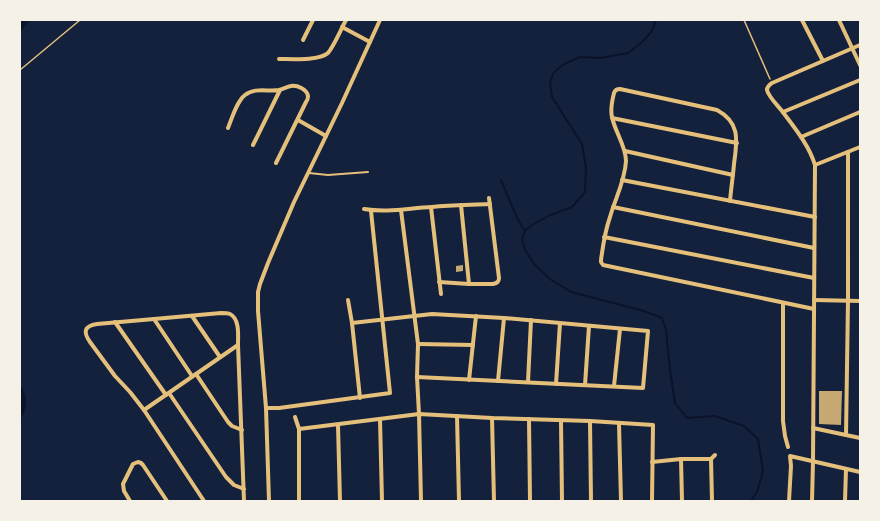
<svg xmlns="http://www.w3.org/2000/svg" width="880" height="521" viewBox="0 0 880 521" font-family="Karla,sans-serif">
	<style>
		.water { fill: #0b132b }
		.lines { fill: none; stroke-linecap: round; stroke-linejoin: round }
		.stream { stroke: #0b132b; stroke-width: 2 }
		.building { fill: #c6a872 }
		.path { stroke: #e5c07b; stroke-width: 1.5 }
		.service { stroke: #e5c07b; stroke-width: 2 }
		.minor { stroke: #e5c07b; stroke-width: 4 }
	</style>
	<rect width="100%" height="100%" fill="#14213d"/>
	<g class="water">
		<polygon points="20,20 30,20 20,32"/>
		<path d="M 20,385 C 28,397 28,408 20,420 Z"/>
	</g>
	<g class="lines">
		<g class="stream">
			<polyline points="656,20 652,31 641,43 628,53 600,58 580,57 564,64 554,72 550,82 552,97 582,144 586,168 585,192 572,207 548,216 532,225 525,231 522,239 525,250 535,265 550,279 571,292 644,311 662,318 666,330 670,370 675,403 687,418 715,416 744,426 758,439 763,471 757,492 751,501"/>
			<polyline points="501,180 517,218 525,231"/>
		</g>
	</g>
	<g class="building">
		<polygon points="463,265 463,271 456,272 456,266"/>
		<polygon points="819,391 842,391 841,425 819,424"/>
	</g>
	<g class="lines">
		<g class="path">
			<polyline points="744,20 770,79"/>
			<polyline points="20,70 80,20"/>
		</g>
		<polyline class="service" points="309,173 328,175 368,172"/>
		<g class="minor">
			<polyline points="802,20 823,61"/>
			<polyline points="839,20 860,65"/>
			<polyline points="342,27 370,42"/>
			<polyline points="303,40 313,20"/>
			<path d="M 279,59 C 291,59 319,61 328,53 C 334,46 341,29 346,20"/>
			<polyline points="783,112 860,80"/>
			<polyline points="612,118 737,143"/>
			<polyline points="298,120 326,136"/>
			<path d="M 228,128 C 232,118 237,101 245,95 C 255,87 268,92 279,90 C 283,89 286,87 291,86 C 297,85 307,89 308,96 C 308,98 307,101 306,102 L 276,163"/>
			<polyline points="801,137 860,112"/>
			<polyline points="253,145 280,90"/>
			<polyline points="625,151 733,175"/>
			<polyline points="815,165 860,147"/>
			<polyline points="622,180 815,217"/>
			<path d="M 730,201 C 731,189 733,176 734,164 C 737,141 741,123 717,110 L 620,89 C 617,89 615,90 614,93 C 612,101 610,109 612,117 C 615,132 626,146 626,161 C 625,181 615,199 610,217 C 605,231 603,245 601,260 L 601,262 L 603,265 L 814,309"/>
			<polyline points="461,205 469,284"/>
			<polyline points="431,207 441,294"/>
			<polyline points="613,207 814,248"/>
			<path d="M 364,209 C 387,213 409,208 432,207 C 451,205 471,205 490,204"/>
			<polyline points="401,210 418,344 417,377 419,414 421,501"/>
			<polyline points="604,237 814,278"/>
			<path d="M 439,282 L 469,284 L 493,284 C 497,283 499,282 499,278 L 489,198"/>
			<polyline points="348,300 352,323 360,398"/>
			<polyline points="814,300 860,301"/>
			<polyline points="783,303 783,421 785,436 788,447"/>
			<polyline points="192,316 220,357"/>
			<polyline points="154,319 192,376"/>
			<polyline points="115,322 166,395"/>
			<polyline points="352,323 432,314 504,318 648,331 643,388 417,377"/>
			<polyline points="418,344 473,345"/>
			<polyline points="196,374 228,422 232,426 242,430"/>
			<polyline points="469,380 476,316"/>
			<polyline points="498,381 504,318"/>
			<polyline points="528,382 531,320"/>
			<polyline points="556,384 560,323"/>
			<polyline points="585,385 589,326"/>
			<polyline points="614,386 620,329"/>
			<polyline points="169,393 226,477 234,485 244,489"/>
			<polyline points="266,408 279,408 390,393 371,211"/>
			<polyline points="144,410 238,345"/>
			<polyline points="457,416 459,501"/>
			<polyline points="295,417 299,429 299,501"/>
			<polyline points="492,418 494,501"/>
			<polyline points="380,419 382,501"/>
			<polyline points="529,419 530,501"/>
			<polyline points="561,421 562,501"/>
			<polyline points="590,421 591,501"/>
			<polyline points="619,424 621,501"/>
			<polyline points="338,425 340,501"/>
			<polyline points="813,428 860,438"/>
			<polyline points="299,429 419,414 492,418 590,421 653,425 652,501"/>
			<polyline points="846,435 848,300 848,152"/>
			<polyline points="681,459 682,501"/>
			<polyline points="711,459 712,501"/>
			<polyline points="652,462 681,459 711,459 715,455"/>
			<polyline points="130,501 124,491 123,484 133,464 138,462 141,463 143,465 167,501"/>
			<path d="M 204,501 L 144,410 L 130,392 L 115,376 L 90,342 C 83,332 84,326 97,324 L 154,319 L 221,313 C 224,313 228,313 230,314 C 240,319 238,336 238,345 L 244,501"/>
			<polyline points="269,501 266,408 258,311 258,292 260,284 268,263 294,202 342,103 380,20"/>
			<polyline points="789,501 791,466 790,456 860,472"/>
			<path d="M 812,501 L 813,462 L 815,165 C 809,145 794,127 782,111 C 778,106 768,96 767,90 C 767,87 769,85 772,83 L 860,45"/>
			<polyline points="845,501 846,469"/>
		</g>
	</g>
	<rect width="880" height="521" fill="none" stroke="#f6f1e7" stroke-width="42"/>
</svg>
